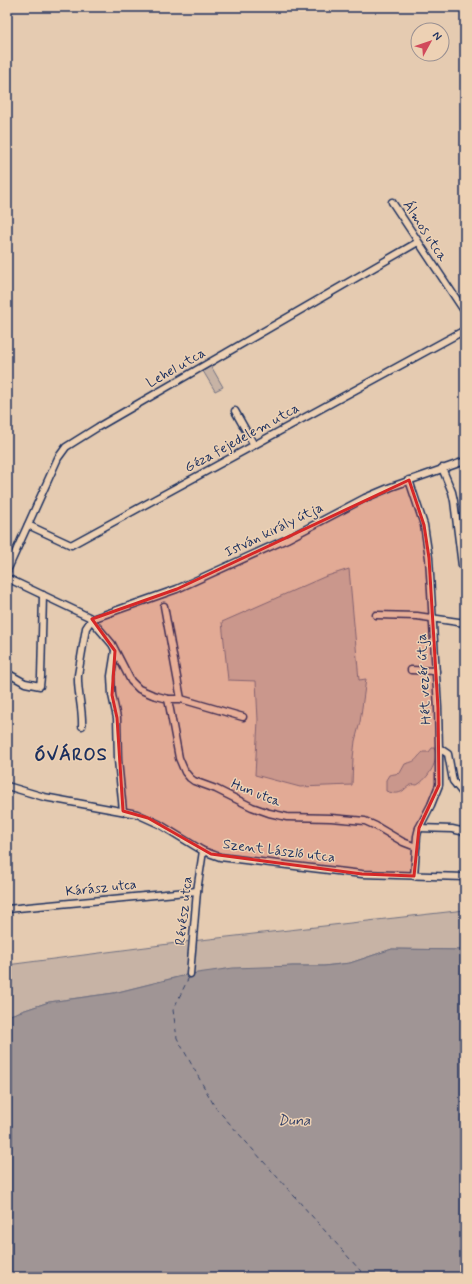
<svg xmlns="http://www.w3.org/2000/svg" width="472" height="1284" viewBox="0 0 472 1284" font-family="Mynerve,sans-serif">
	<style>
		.green { fill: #c7b3a5; stroke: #717182 }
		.water { fill: #a09595; stroke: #6b6c7f }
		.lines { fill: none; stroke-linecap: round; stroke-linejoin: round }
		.ferry { stroke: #364369; stroke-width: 1; stroke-dasharray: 5 4; stroke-linecap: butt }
		.minor-casing { stroke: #1b2f5e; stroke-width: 9 }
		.minor { stroke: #edd1b4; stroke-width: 6 }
		.marked { fill: #d62828; fill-opacity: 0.2; stroke: #d62828; stroke-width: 3; stroke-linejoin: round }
		.labels { text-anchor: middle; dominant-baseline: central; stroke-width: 3; stroke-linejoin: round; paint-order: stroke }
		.street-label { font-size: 14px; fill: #1b2f5e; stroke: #edd1b4 }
		.water-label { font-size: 15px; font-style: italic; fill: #364369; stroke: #edd1b4 }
		.district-label { font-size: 18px; font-weight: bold; letter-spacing: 1px; fill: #1b2f5e; stroke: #edd1b4 }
	</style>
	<rect width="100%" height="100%" fill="#e5cbb1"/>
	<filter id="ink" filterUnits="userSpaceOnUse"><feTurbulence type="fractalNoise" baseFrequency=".025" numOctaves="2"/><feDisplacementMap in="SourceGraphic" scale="8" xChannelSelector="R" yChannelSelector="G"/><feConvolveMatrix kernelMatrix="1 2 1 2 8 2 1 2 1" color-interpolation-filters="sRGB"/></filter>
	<g filter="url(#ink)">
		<g class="green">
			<polygon points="211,366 223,387 215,391 203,371"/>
			<polygon points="349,569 359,680 366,679 360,722 355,741 353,758 352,785 300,787 255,775 258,720 256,681 228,680 222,622 324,577"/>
			<path d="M 432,748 L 434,748 C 440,760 428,779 417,785 C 403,782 407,799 386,791 L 386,780 L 389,775 L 400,773 L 405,764 C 419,760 413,761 423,752 L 429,752 Z"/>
			<polygon points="465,910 465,950 392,949 350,963 323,966 293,966 190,974 114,993 49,1002 7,1016 7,965 192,941"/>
		</g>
		<polygon class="water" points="392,949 465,950 465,1277 7,1277 7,1016 49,1002 114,993 190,974 233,968 293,966 324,966 350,963"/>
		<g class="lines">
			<polyline class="ferry" points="189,977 173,1010 177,1038 215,1107 366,1277"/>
			<g class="minor-casing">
				<g id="minor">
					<polyline points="392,202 465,312"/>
					<polyline points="235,411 254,445"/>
					<polyline points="442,468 452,492 454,501 462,566"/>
					<polyline points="409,480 424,525 429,558 438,708 439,748 439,785 431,805 419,828 417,836 414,876"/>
					<polyline points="28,525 71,545 465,330"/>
					<polyline points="7,571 58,458 66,447 98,427 418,242"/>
					<polyline points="7,578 89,617 112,644 131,681 139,689 153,695 168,699 181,699 243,717"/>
					<polyline points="164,606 181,699"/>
					<polyline points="376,615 417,616 465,623"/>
					<polyline points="115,651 111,676 112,695 117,718 118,760 123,811"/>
					<polyline points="411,670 436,671"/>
					<polyline points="7,673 25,683 40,686 41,677 43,595"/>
					<polyline points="168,699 179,758 185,772 190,778 194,781 216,789 252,807 269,813 287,817 331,818 365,821 376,826 403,842 416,847"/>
					<path d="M 82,726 C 83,709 77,692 78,675 L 86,628 L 92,619 L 177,589 L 287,539 L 365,498 L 391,487 L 465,461"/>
					<polyline points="439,748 448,754 453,781 465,796"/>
					<polyline points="7,786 44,797 137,814 159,824 203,851 220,857 362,874 465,877"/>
					<polyline points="419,828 452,829 465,832"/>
					<polyline points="7,909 197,891"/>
					<polyline points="190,974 197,891 203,851"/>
				</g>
			</g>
			<use href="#minor" class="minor"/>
		</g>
	</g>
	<path class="marked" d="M 409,480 L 424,525 L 429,558 L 438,708 L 439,785 L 419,828 L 414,876 L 362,874 L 211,854 L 148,818 L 123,811 L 117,718 L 112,695 L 115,651 L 92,619 L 177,589 Z"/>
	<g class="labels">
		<g class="street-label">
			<text transform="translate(425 231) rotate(57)">Álmos utca</text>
			<text transform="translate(176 368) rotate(-30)">Lehel utca</text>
			<text transform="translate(242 438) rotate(-29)">Géza fejedelem utca</text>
			<text transform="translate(274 530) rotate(-26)">István király útja</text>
			<text transform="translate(424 679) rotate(-93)">Hét vezér útja</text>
			<text transform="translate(256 793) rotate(22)">Hun utca</text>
			<text transform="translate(279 851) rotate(7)">Szent László utca</text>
			<text transform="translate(101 888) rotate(-6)">Kárász utca</text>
			<text transform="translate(184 911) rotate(-84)">Révész utca</text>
		</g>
		<g class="water-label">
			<text x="294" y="1121">Duna</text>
		</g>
		<g class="district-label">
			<text x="71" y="755">ÓVÁROS</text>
		</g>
	</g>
	<rect width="472" height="1284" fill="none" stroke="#edd1b4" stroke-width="24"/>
	<rect x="12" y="12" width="448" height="1260" fill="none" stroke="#1b2f5e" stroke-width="1.5" filter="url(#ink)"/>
	<g transform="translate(430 42) rotate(50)"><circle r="19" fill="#edd1b4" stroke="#999092"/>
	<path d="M0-3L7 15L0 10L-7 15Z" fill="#d1495b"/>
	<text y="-6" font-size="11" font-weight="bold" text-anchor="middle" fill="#1b2f5e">N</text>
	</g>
</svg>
